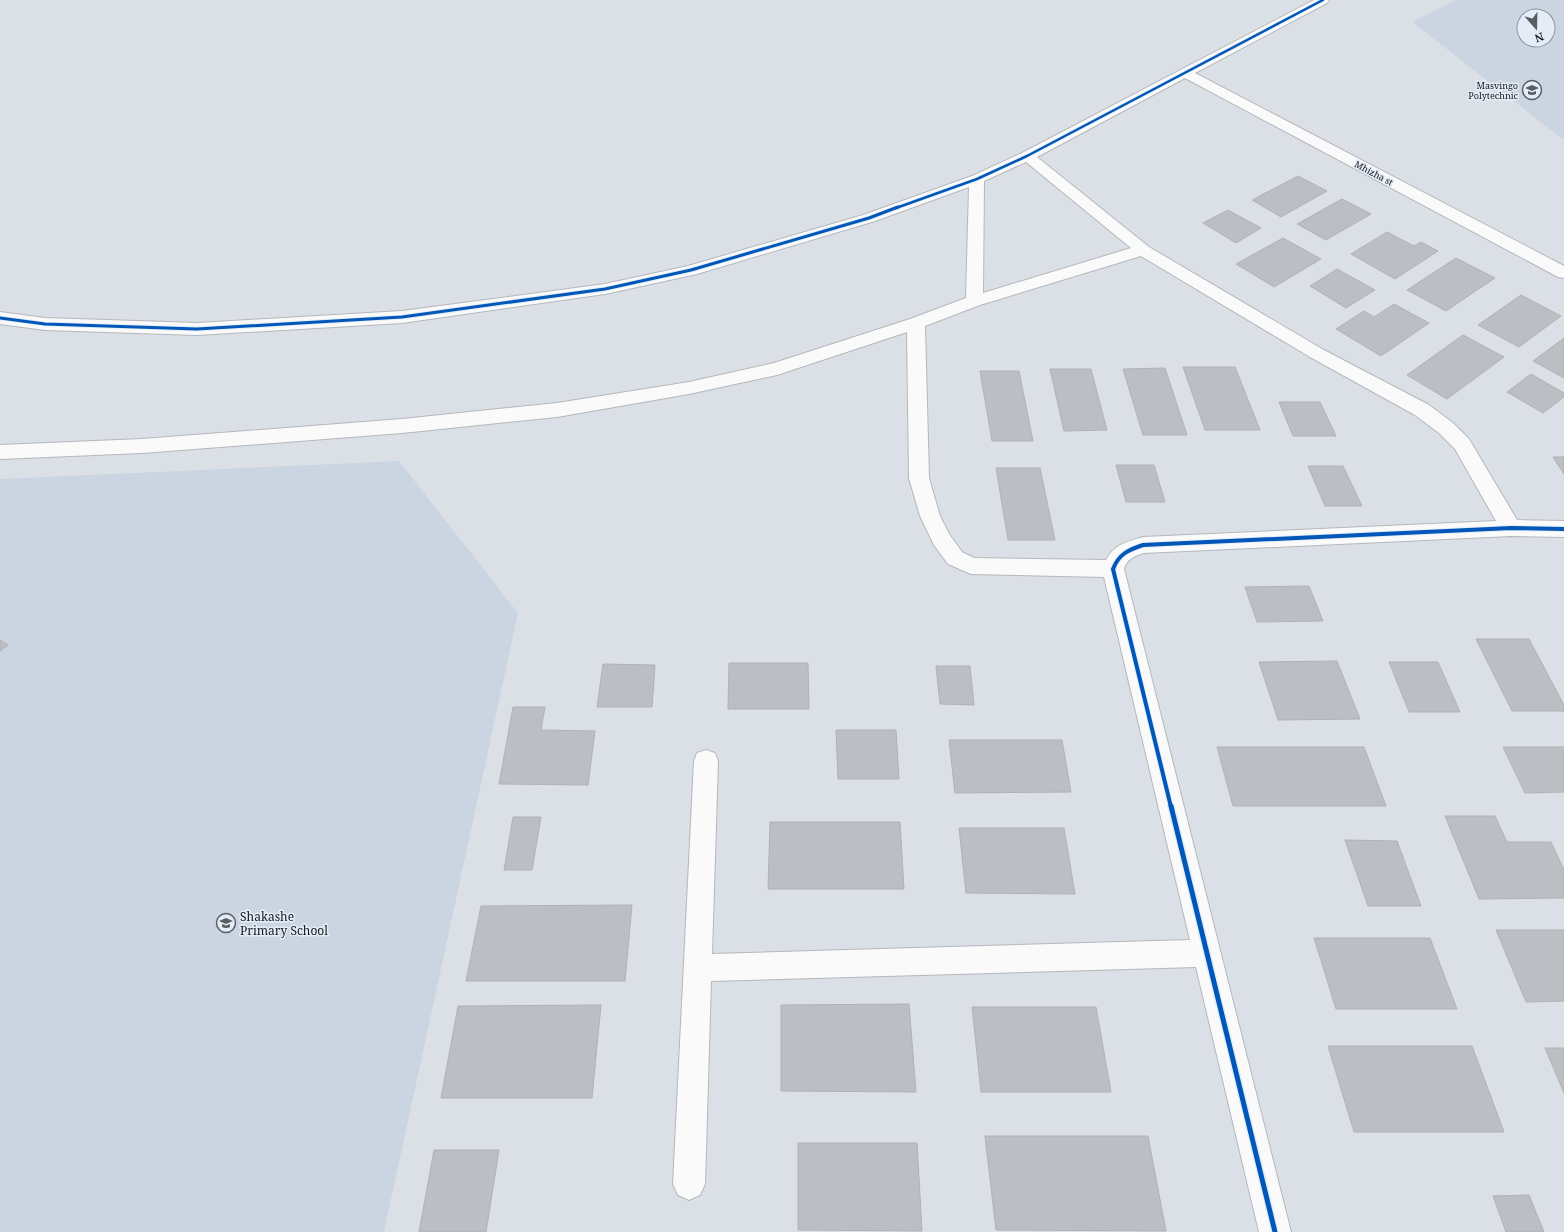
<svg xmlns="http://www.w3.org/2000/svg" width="1564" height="1232" viewBox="0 0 1564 1232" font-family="'Noto Serif',serif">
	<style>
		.built { fill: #cbd5e1; fill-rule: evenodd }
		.building { fill: #bbbec3; stroke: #afb2b7 }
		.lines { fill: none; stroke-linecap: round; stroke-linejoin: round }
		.minor-casing { stroke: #b4b8bc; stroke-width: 2 }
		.minor { fill: #fafafb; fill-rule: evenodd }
		.cycleway-far3-casing { stroke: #e4edf7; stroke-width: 4 }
		.cycleway-far2-casing { stroke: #e4edf7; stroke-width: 5 }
		.cycleway-far1-casing { stroke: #e4edf7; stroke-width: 6 }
		.cycleway-casing { stroke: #e4edf7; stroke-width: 8 }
		.cycleway-far3 { stroke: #0057b8; stroke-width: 2.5 }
		.cycleway-far2 { stroke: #0057b8; stroke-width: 3 }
		.cycleway-far1 { stroke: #0057b8; stroke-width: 4 }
		.cycleway { stroke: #0057b8; stroke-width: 5 }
		.labels { text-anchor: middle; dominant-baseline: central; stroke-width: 3; stroke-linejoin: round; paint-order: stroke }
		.far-poi-label { font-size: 9px; fill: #14171b; stroke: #e4edf7; text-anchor: end }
		.far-street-label { font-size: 9px; fill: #14171b; stroke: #e4edf7 }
		.near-poi-label { font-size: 12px; fill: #14171b; stroke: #e4edf7; text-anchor: start }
	</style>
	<rect width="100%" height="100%" fill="#dbe0e6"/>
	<g class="built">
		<path d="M 1456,0 L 1564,0 L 1564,140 L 1412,22 ZM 1524,16 L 1548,16 L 1548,40 L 1524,40 Z"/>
		<polygon points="399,461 518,613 384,1232 0,1232 0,479"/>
	</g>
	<g class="building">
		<polygon points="1298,176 1327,191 1281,217 1252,200"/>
		<polygon points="1342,199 1371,214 1326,240 1297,224"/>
		<polygon points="1228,210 1261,228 1236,243 1203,223"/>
		<polygon points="1387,232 1414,246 1421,242 1438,251 1395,279 1351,254"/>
		<polygon points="1283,238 1321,259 1274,287 1236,264"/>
		<polygon points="1456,258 1495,278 1446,311 1407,290"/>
		<polygon points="1337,269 1375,290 1346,308 1310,286"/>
		<polygon points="1521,295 1561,316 1519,347 1478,325"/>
		<polygon points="1394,304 1429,323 1381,356 1336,329 1364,311 1374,317"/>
		<polygon points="1463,335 1504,357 1447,399 1407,375"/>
		<polygon points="1564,338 1564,378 1533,361"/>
		<polygon points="1183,367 1235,367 1260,430 1205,430"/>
		<polygon points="1165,368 1187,435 1143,435 1123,369"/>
		<polygon points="1050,369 1091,369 1107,430 1064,431"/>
		<polygon points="980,371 1019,371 1033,441 992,441"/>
		<polygon points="1531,374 1564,393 1564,397 1543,413 1507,392"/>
		<polygon points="1279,402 1320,402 1336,436 1293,436"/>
		<polygon points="1553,457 1564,457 1564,474"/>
		<polygon points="1116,465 1154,465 1165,502 1126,502"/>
		<polygon points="1308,466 1343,466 1362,506 1325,506"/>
		<polygon points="996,468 1040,468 1055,540 1008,540"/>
		<polygon points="1309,586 1323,621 1257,622 1245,587"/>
		<polygon points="1476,639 1529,639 1564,705 1564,711 1512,711"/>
		<polygon points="0,640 8,645 0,651"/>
		<polygon points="1337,661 1360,719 1278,720 1259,662"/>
		<polygon points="1389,662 1438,662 1460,712 1409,712"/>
		<polygon points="729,663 808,663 809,709 728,709"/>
		<polygon points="603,664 655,665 652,707 597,707"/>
		<polygon points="936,666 970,666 974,705 940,704"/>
		<polygon points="513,707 545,707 541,730 595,731 588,785 499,784"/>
		<polygon points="836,730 896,730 899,779 838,779"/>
		<polygon points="949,740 1062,740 1071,792 955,793"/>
		<polygon points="1217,747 1364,747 1386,806 1233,806"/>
		<polygon points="1503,747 1564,747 1564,792 1525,793"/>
		<polygon points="1445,816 1495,816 1507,842 1551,842 1564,870 1564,898 1479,899"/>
		<polygon points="513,817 541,817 532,870 504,870"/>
		<polygon points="770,822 900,822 904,889 768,889"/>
		<polygon points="959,828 1064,828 1075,894 966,893"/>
		<polygon points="1345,840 1397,841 1421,906 1368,906"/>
		<polygon points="632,905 625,981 466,981 481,906"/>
		<polygon points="1496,930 1564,930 1564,1001 1526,1002"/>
		<polygon points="1314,938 1430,938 1457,1009 1336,1009"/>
		<polygon points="909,1004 916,1092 781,1091 781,1005"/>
		<polygon points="601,1005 592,1098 441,1098 458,1006"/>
		<polygon points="972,1007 1096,1007 1111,1092 981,1092"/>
		<polygon points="1328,1046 1472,1046 1504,1132 1354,1132"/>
		<polygon points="1545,1048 1564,1048 1564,1093"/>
		<polygon points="985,1136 1148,1136 1166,1231 996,1230"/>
		<polygon points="798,1143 917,1143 922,1231 798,1230"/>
		<polygon points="434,1150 499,1150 486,1232 419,1232"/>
		<polygon points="1529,1195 1544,1232 1506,1232 1493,1196"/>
	</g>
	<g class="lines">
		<g class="minor-casing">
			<path id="minor" d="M 1314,0 L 1329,0 L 1327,3 L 1195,73 L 1564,266 L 1564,278 L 1558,277 L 1185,78 L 1037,157 L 1149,247 L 1322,349 L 1429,405 L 1453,423 L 1469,439 L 1517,520 L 1564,521 L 1564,537 L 1511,536 L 1144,553 C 1134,556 1127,559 1124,569 L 1291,1232 L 1259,1232 L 1196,967 L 711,981 L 705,1184 L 700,1195 L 689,1200 L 678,1195 L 673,1184 L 694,761 L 697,753 L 706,750 L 715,753 L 718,761 L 712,954 L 1190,940 L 1104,577 L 971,574 L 948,564 L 934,545 L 920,516 L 909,478 L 907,332 L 777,375 L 689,394 L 557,417 L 402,433 L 142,453 L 0,459 L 0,445 L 142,439 L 402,419 L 557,403 L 689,382 L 774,363 L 910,319 L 966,298 L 969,187 L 875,221 L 697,274 L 605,294 L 402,323 L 197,335 L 45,330 L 0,324 L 0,312 L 45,318 L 197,323 L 402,311 L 605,284 L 688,266 L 863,215 L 972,176 L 1022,153 ZM 1026,162 L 1131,248 L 983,293 L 984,181 ZM 1141,256 L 1310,357 L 1415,415 L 1439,433 L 1455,449 L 1496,521 L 1143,537 C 1126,542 1115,544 1106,560 L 974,558 L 962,552 L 949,534 L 940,516 L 929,478 L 925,326 L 980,305 Z"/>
		</g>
		<use href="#minor" class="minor"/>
		<g class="cycleway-far3-casing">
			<polyline id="cycleway-far3" points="896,208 977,179 1027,156 1323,0"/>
		</g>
		<g class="cycleway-far2-casing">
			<polyline id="cycleway-far2" points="0,318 45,324 197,329 402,317 605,289 691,270 869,218 898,207"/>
		</g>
		<g class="cycleway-far1-casing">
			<path id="cycleway-far1" d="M 1171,807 L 1113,569 C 1119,554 1128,550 1143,545 L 1511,528 L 1564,529"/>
		</g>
		<g class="cycleway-casing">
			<polyline id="cycleway" points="1171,806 1275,1232"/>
		</g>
		<use href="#cycleway-far3" class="cycleway-far3"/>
		<use href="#cycleway-far2" class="cycleway-far2"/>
		<use href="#cycleway-far1" class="cycleway-far1"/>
		<use href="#cycleway" class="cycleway"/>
	</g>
	<defs>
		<g id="university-ring" transform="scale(1)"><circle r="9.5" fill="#e4edf7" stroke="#5a5d62" stroke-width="1.5"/><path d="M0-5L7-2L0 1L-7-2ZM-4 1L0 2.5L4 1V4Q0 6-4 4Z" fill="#5a5d62"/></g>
		<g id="school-ring" transform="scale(1)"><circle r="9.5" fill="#e4edf7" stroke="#5a5d62" stroke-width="1.5"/><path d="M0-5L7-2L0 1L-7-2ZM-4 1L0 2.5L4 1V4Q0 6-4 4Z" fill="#5a5d62"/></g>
	</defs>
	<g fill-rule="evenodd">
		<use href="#university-ring" x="1532" y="90"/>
		<use href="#school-ring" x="226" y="923"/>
	</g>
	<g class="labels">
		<g class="far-poi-label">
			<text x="1518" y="85">Masvingo<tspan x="1518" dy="10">Polytechnic</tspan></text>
		</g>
		<g class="far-street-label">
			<text transform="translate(1374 173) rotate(28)">Mhizha st</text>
		</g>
		<g class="near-poi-label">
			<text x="240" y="916">Shakashe<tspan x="240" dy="14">Primary School</tspan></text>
		</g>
	</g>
	<g transform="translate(1536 28) rotate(160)"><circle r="19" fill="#e4edf7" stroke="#91979f"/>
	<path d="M0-3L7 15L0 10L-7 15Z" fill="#5a5d62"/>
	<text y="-6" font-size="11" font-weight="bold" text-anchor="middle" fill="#14171b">N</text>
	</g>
</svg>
